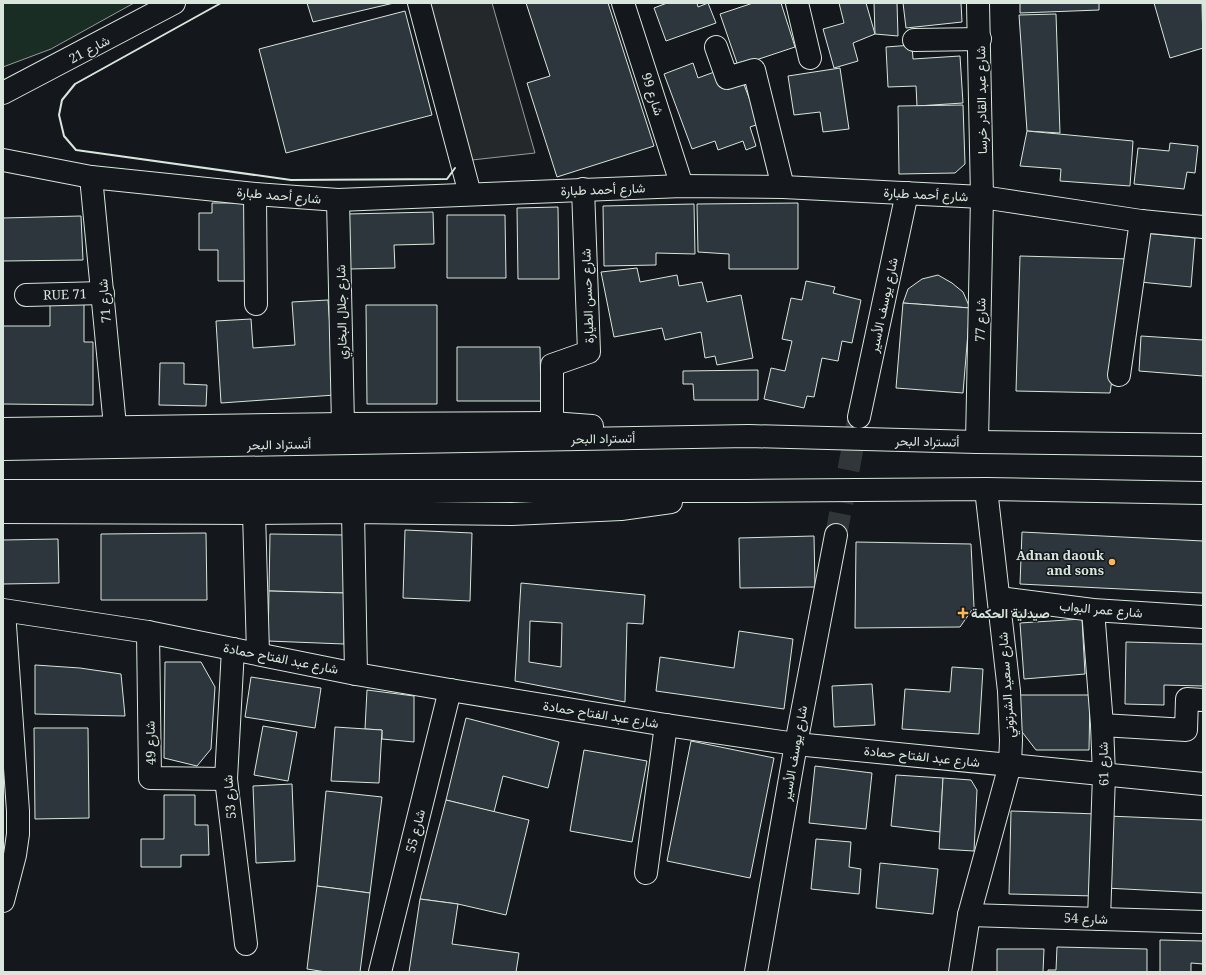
<svg xmlns="http://www.w3.org/2000/svg" width="1206" height="975" viewBox="0 0 1206 975" font-family="'Noto Serif',Vazirmatn,serif">
	<style>
		.green { fill: #1a2d24; stroke: #939e99 }
		.parking { fill: #24282b; stroke: #939e99 }
		.building { fill: #2c363c; stroke: #d8e6dc; fill-rule: evenodd }
		.lines { fill: none; stroke-linecap: round; stroke-linejoin: round }
		.minor-tunnel { stroke: #313739; stroke-width: 22; stroke-dasharray: 22 11; stroke-linecap: butt }
		.minor-casing { stroke: #d8e6dc; stroke-width: 24 }
		.highway-casing { stroke: #d8e6dc; stroke-width: 24 }
		.minor { stroke: #14181c; stroke-width: 22 }
		.highway { stroke: #14181c; stroke-width: 22 }
		.wall { stroke: #d8e6dc; stroke-width: 2 }
		.poi-dot { fill: #ffb74d; stroke: #14181c; stroke-width: 1.5 }
		.labels { text-anchor: middle; dominant-baseline: central; stroke-width: 3; stroke-linejoin: round; paint-order: stroke }
		.street-label { font-size: 13px; fill: #d8e6dc; stroke: #14181c }
		.poi-label { font-size: 13px; font-weight: bold; fill: #d8e6dc; stroke: #14181c; text-anchor: end }
	</style>
	<rect width="100%" height="100%" fill="#14181c"/>
	<polygon class="green" points="3,3 134,3 51,49 3,67"/>
	<polygon class="parking" points="424,3 492,3 535,153 472,160"/>
	<g class="building">
		<polygon points="307,3 394,3 313,22"/>
		<polygon points="526,3 608,3 654,146 557,177 527,83 550,76"/>
		<polygon points="667,3 697,3 698,7 708,3 716,23 666,41 654,8"/>
		<polygon points="753,3 781,3 795,47 738,66 720,14"/>
		<polygon points="839,3 866,3 875,34 853,43 858,61 834,68 823,29 844,23"/>
		<polygon points="874,3 897,3 898,36 875,34"/>
		<polygon points="903,3 961,3 962,22 906,28"/>
		<polygon points="1020,3 1099,3 1099,10 1020,13"/>
		<polygon points="1154,3 1202,3 1203,48 1170,58"/>
		<polygon points="405,11 432,115 286,153 259,49"/>
		<polygon points="1056,14 1060,133 1027,131 1019,15"/>
		<polygon points="912,45 913,59 960,56 963,103 917,106 916,86 888,87 886,47"/>
		<polygon points="693,63 698,78 717,71 724,89 743,82 759,124 750,127 756,146 746,150 743,141 718,150 715,141 692,149 664,74"/>
		<polygon points="840,68 849,129 823,132 820,112 794,115 788,76"/>
		<polygon points="963,105 965,164 955,173 899,174 898,106"/>
		<polygon points="1027,131 1133,141 1130,186 1060,181 1061,169 1020,166"/>
		<polygon points="1170,143 1198,146 1195,173 1187,172 1184,189 1134,184 1138,148 1169,151"/>
		<polygon points="212,203 251,203 251,281 218,281 218,250 199,250 199,213 212,213"/>
		<polygon points="798,203 798,269 729,269 729,254 698,252 697,204"/>
		<polygon points="694,204 695,254 656,253 656,265 604,266 603,206"/>
		<polygon points="558,207 559,279 518,279 517,208"/>
		<polygon points="433,212 434,244 394,245 395,268 350,269 348,214"/>
		<polygon points="447,215 505,215 506,278 447,278"/>
		<polygon points="81,216 83,260 3,261 3,218"/>
		<polygon points="1144,233 1195,238 1191,287 1140,282"/>
		<polygon points="1020,256 1130,259 1110,393 1016,391"/>
		<polygon points="637,268 640,282 677,275 679,286 702,282 707,302 741,295 753,358 717,365 715,356 705,358 701,332 665,340 662,328 614,337 601,272"/>
		<polygon points="938,275 952,283 963,292 970,308 903,303 908,289 922,279"/>
		<polygon points="806,281 835,287 833,293 861,300 852,343 842,341 838,361 822,358 814,397 807,396 804,408 764,399 771,368 785,371 792,341 782,339 791,298 802,300"/>
		<polygon points="50,298 84,298 84,342 93,342 93,405 3,404 3,326 50,326"/>
		<polygon points="328,300 335,395 221,403 216,321 251,319 253,348 295,345 292,302"/>
		<polygon points="903,303 970,308 963,393 896,388"/>
		<polygon points="366,305 437,305 437,404 367,404"/>
		<polygon points="1141,336 1203,340 1203,376 1139,371"/>
		<polygon points="457,347 540,347 541,401 457,401"/>
		<polygon points="160,363 184,363 184,384 207,385 206,406 159,405"/>
		<polygon points="758,370 758,400 694,400 693,384 683,384 683,371"/>
		<polygon points="405,530 472,533 470,601 403,598"/>
		<polygon points="1022,532 1203,541 1203,593 1020,584"/>
		<polygon points="206,533 207,600 101,600 101,534"/>
		<polygon points="270,534 345,535 345,593 269,591"/>
		<polygon points="814,536 815,587 740,588 739,538"/>
		<polygon points="58,539 59,583 3,584 3,540"/>
		<polygon points="856,542 971,544 974,607 960,627 855,628"/>
		<path d="M 521,583 L 645,595 L 643,624 L 627,623 L 625,702 L 515,681 ZM 530,621 L 562,623 L 561,667 L 529,662 Z"/>
		<polygon points="269,591 345,593 344,644 268,641"/>
		<polygon points="1082,619 1085,674 1024,679 1020,623"/>
		<polygon points="739,631 793,639 784,709 656,691 660,657 734,668"/>
		<polygon points="1126,642 1203,644 1203,686 1164,685 1164,705 1125,704"/>
		<polygon points="165,662 201,662 215,687 211,749 197,766 164,758"/>
		<polygon points="35,665 80,668 121,674 125,716 35,714"/>
		<polygon points="952,667 983,669 979,734 902,729 905,689 950,692"/>
		<polygon points="251,677 321,688 315,728 245,717"/>
		<polygon points="872,684 875,725 834,727 832,686"/>
		<polygon points="367,690 414,696 414,742 382,739 382,730 365,729"/>
		<polygon points="1019,695 1090,695 1089,750 1036,750 1019,728"/>
		<polygon points="466,718 559,742 548,788 503,776 494,812 446,800"/>
		<polygon points="263,726 297,732 288,781 254,775"/>
		<polygon points="335,727 382,730 379,783 331,781"/>
		<polygon points="34,728 88,728 89,818 35,819"/>
		<polygon points="691,741 774,758 750,878 667,861"/>
		<polygon points="584,750 647,761 632,842 570,831"/>
		<polygon points="815,766 872,773 866,829 809,823"/>
		<polygon points="896,775 943,778 940,832 891,826"/>
		<polygon points="943,778 971,780 977,790 974,851 939,849"/>
		<polygon points="292,784 295,861 256,863 253,786"/>
		<polygon points="326,791 382,797 370,893 317,886"/>
		<polygon points="164,795 195,795 195,825 208,825 209,855 181,855 181,867 141,867 141,839 164,839"/>
		<polygon points="446,800 529,820 506,915 458,904 420,899"/>
		<polygon points="1011,811 1098,814 1096,896 1009,894"/>
		<polygon points="1108,816 1203,820 1203,893 1105,888"/>
		<polygon points="816,839 851,842 849,867 861,869 859,894 811,889"/>
		<polygon points="880,863 938,869 933,914 876,908"/>
		<polygon points="317,886 370,893 360,972 326,972 307,969"/>
		<polygon points="420,899 458,904 452,944 519,953 516,972 409,972"/>
		<polygon points="1160,940 1203,941 1203,964 1191,963 1191,972 1160,972"/>
		<polygon points="1057,947 1147,949 1147,972 1048,972 1048,970 1056,970"/>
		<polygon points="997,949 1044,949 1043,972 997,972"/>
	</g>
	<g class="lines">
		<polyline class="minor-tunnel" points="836,535 858,420"/>
		<g class="minor-casing">
			<g id="minor">
				<polyline points="419,3 470,194"/>
				<polyline points="623,3 682,186"/>
				<polyline points="797,3 810,58"/>
				<polyline points="914,40 980,39"/>
				<polyline points="716,47 727,78 754,70 783,187"/>
				<polyline points="3,93 174,3"/>
				<polyline points="3,160 91,177 255,194 338,200 682,186 783,187 982,197 1141,221 1203,227"/>
				<polyline points="91,177 115,426"/>
				<polyline points="255,194 256,304"/>
				<polyline points="338,200 343,424"/>
				<polyline points="26,295 103,293"/>
				<polyline points="1119,375 1141,221"/>
				<polyline points="859,417 907,193"/>
				<polyline points="552,423 552,365 589,352 583,189"/>
				<polyline points="977,442 982,197 978,3"/>
				<polyline points="353,512 356,674"/>
				<polyline points="254,513 258,653"/>
				<polyline points="999,598 1093,610 1203,617"/>
				<polyline points="3,610 148,632 356,674 450,690 666,725 796,744 1203,784"/>
				<polyline points="1093,610 1102,725 1104,775 1099,919"/>
				<polyline points="148,632 150,778 226,779"/>
				<polyline points="233,649 226,779 246,944"/>
				<polyline points="1102,725 1186,730 1187,699 1203,700"/>
				<polyline points="646,873 666,725"/>
				<polyline points="3,901 15,855 18,834 18,811 4,611"/>
				<polyline points="969,915 1203,922"/>
				<polyline points="380,972 450,690"/>
				<polyline points="756,972 796,744 836,535"/>
				<polyline points="960,972 969,915 1010,765 1011,740 1009,691 986,489"/>
			</g>
		</g>
		<g class="highway-casing">
			<g id="highway">
				<polyline points="3,429 343,424 552,423 592,426"/>
				<polyline points="3,449 749,436 977,442 1203,445"/>
				<polyline points="3,491 747,491 986,489 1203,493"/>
				<polyline points="3,512 254,513 353,512 512,514 621,509 671,502"/>
			</g>
		</g>
		<use href="#minor" class="minor"/>
		<use href="#highway" class="highway"/>
		<polyline class="wall" points="221,3 75,84 62,100 59,115 64,136 76,150 291,180 447,179 455,168"/>
	</g>
	<g class="poi-dot">
		<circle cx="1112" cy="562" r="4"/>
		<path d="M961 607h4v4h4v4h-4v4h-4v-4h-4v-4h4z"/>
	</g>
	<g class="labels">
		<g class="street-label">
			<text transform="translate(89 49) rotate(-28)">شارع 21</text>
			<text transform="translate(653 94) rotate(72)">شارع 99</text>
			<text transform="translate(981 100) rotate(-91)">شارع عبد القادر خرسا</text>
			<text transform="translate(603 189) rotate(-2)">شارع أحمد طبارة</text>
			<text transform="translate(926 194) rotate(3)">شارع أحمد طبارة</text>
			<text transform="translate(279 195) rotate(5)">شارع أحمد طبارة</text>
			<text transform="translate(65 294) rotate(-2)">RUE 71</text>
			<text transform="translate(587 296) rotate(-92)">شارع حسن الطيارة</text>
			<text transform="translate(104 301) rotate(-95)">شارع 71</text>
			<text transform="translate(883 305) rotate(-78)">شارع يوسف الأسير</text>
			<text transform="translate(341 312) rotate(-91)">شارع جلال البخاري</text>
			<text transform="translate(980 320) rotate(-89)">شارع 77</text>
			<text transform="translate(603 438) rotate(-1)">أتستراد البحر</text>
			<text transform="translate(927 441) rotate(1)">أتستراد البحر</text>
			<text transform="translate(279 444) rotate(-1)">أتستراد البحر</text>
			<text transform="translate(1101 609) rotate(5)">شارع عمر البواب</text>
			<text transform="translate(281 658) rotate(11)">شارع عبد الفتاح حمادة</text>
			<text transform="translate(1006 685) rotate(-94)">شارع سعيد الشرتوني</text>
			<text transform="translate(601 714) rotate(9)">شارع عبد الفتاح حمادة</text>
			<text transform="translate(150 743) rotate(-91)">شارع 49</text>
			<text transform="translate(794 753) rotate(-80)">شارع يوسف الأسير</text>
			<text transform="translate(922 756) rotate(6)">شارع عبد الفتاح حمادة</text>
			<text transform="translate(1103 764) rotate(-91)">شارع 61</text>
			<text transform="translate(229 797) rotate(-95)">شارع 53</text>
			<text transform="translate(415 831) rotate(-76)">شارع 55</text>
			<text transform="translate(1086 918) rotate(2)">شارع 54</text>
		</g>
		<g class="poi-label">
			<text x="1104" y="555">Adnan daouk<tspan x="1104" dy="15">and sons</tspan></text>
			<text x="971" y="613" text-anchor="start">صيدلية الحكمة</text>
		</g>
	</g>
	<rect width="1206" height="975" fill="none" stroke="#d8e6dc" stroke-width="8"/>
</svg>
